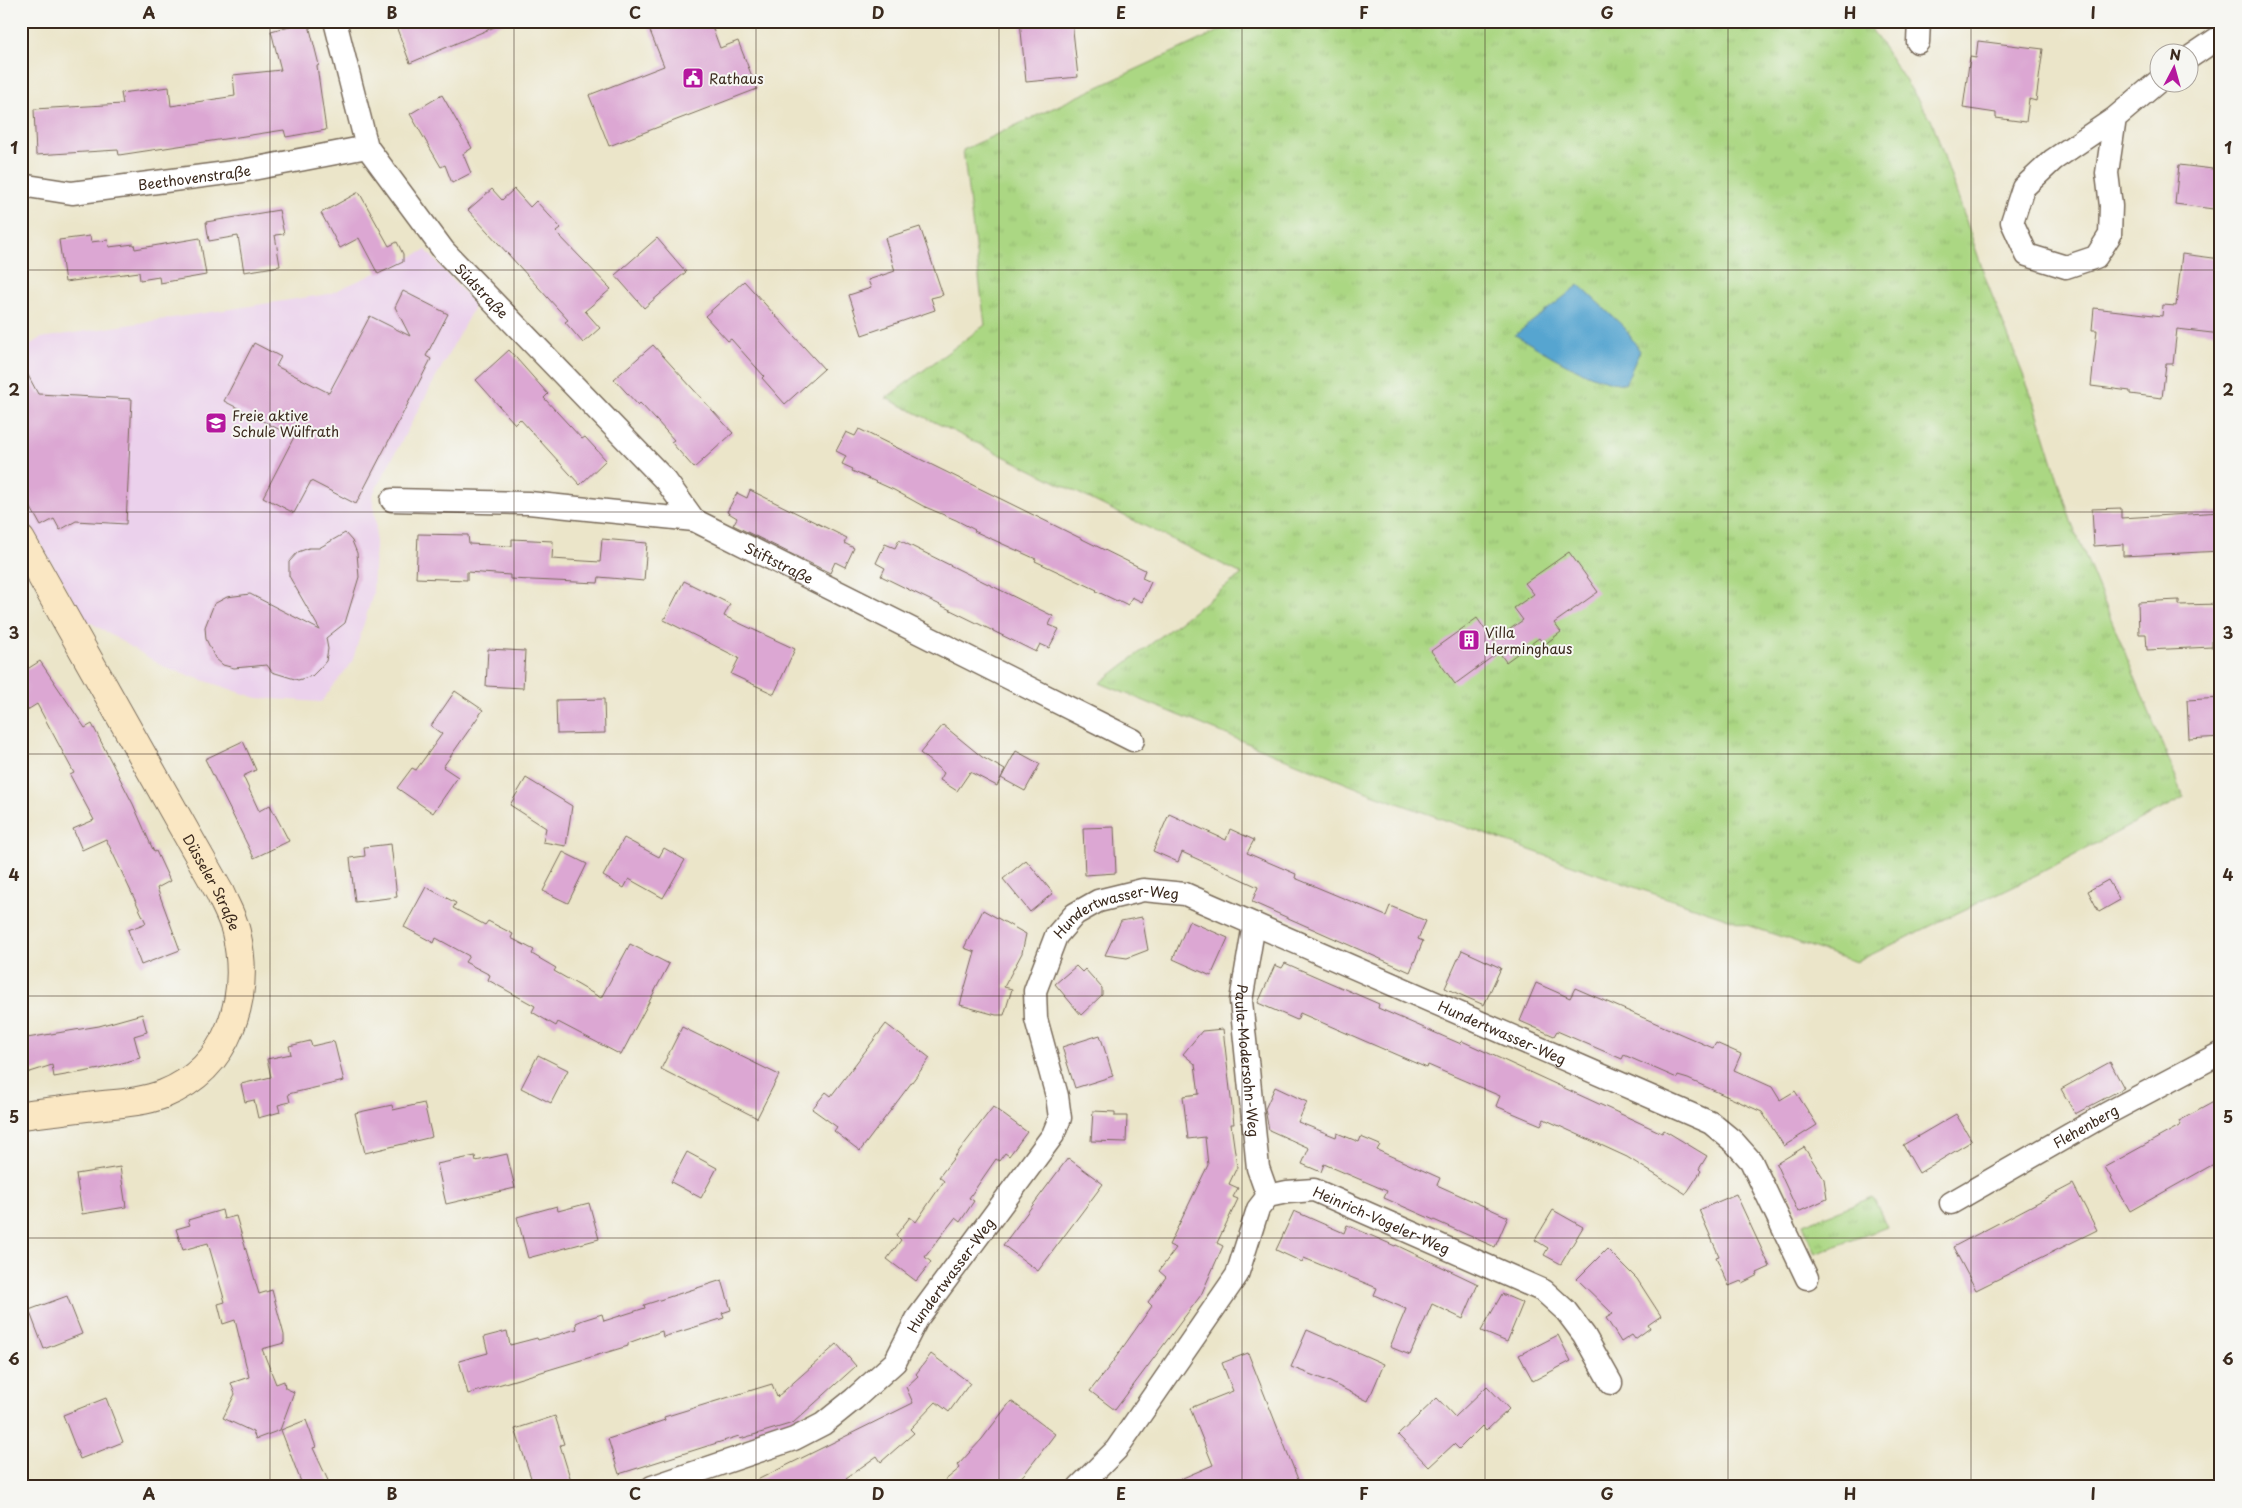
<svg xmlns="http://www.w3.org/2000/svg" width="2242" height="1508" viewBox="0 0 2242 1508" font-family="'Playpen Sans',sans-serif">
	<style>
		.built { fill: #ebd1ec }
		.park { fill: url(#park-tufts); stroke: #738050 }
		.water { fill: #57a5d0; stroke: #496877 }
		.building { fill: #dca7d3 }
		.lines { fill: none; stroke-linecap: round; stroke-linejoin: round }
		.minor-casing { stroke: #796b5a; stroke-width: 25 }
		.secondary-casing { stroke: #796b5a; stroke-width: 30 }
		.minor { stroke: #fff; stroke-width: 22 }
		.secondary { stroke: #fae7c3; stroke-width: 28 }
		.grid { fill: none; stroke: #3b2a1e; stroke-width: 1; stroke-opacity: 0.55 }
		.labels { text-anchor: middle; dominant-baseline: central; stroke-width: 4; stroke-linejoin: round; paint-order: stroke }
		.poi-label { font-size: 14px; fill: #3b2a1e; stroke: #f6f6f2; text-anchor: start }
		.street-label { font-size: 14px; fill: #3b2a1e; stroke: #f6f6f2 }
		.neatline { fill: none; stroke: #3b2a1e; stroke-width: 2 }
		.grid-label { font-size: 16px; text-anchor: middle; font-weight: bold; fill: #3b2a1e }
	</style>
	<defs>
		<pattern id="park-tufts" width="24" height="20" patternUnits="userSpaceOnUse" patternTransform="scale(1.25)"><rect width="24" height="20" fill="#abd783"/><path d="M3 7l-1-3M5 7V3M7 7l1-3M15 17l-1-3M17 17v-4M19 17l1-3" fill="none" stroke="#94b971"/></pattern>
	</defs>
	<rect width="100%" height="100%" fill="#f6f6f2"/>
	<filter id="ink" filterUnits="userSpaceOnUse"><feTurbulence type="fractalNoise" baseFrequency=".02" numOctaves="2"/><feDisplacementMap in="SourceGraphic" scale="10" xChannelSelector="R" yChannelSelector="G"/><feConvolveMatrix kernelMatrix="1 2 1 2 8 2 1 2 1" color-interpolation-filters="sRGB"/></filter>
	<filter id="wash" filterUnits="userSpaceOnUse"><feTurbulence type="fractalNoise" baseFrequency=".0096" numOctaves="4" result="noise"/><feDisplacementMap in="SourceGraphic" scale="20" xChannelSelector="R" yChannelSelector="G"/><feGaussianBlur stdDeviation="1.12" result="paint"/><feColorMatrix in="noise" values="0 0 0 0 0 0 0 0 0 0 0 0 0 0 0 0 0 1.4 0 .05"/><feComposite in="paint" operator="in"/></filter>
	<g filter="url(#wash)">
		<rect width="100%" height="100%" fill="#ebe5c9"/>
		<polygon class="built" points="426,250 475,305 372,496 376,525 373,594 352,662 321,702 257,698 166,668 83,618 21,509 21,350 41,338 329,294"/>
		<g class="park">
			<polygon points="1240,21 1866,21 1932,121 1988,285 2035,405 2071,521 2184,797 2038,874 1856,962 1637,888 1372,794 1100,683 1242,574 886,398 985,325 963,150"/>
			<polygon points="1873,1197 1887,1227 1815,1254 1803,1224"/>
		</g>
		<path class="water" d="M 1579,285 L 1624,327 L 1640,351 L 1625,384 C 1586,380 1549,354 1515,335 Z"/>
		<g id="blocks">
			<g class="building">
				<polygon points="308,21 319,65 317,66 326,130 286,137 284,130 119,155 118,150 36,155 34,109 123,104 121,93 169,87 171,106 235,96 233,75 281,70 271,31"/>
				<polygon points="394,21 506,21 506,22 410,63"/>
				<polygon points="646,21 710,21 720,48 738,41 757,89 609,146 589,95 664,66"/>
				<polygon points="1020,21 1072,21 1078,77 1026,82"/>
				<polygon points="1978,41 2043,49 2036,101 2029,99 2026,122 1996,118 1996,113 1963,108 1970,57 1976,58"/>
				<polygon points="442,95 472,148 463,154 471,173 452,183 445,165 441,167 410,114"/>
				<polygon points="2179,165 2221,170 2221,210 2175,204"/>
				<polygon points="492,189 502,200 514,189 530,207 536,201 561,228 556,232 611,289 585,311 600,328 583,343 565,322 568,320 468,210"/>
				<polygon points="359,192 389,246 397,242 403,254 403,262 378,274 359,238 340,248 321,213"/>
				<polygon points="279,210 284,234 275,235 280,266 244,272 238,236 209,241 206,222"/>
				<polygon points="920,227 943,295 931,298 935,310 862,335 849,295 871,288 868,280 895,271 885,238"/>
				<polygon points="90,236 91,242 108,240 109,247 134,244 135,249 200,238 206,275 160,283 159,277 140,280 139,272 65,282 59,240"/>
				<polygon points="657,238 686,272 644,308 615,275"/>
				<polygon points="2182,254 2221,259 2221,334 2177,329 2173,364 2166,364 2162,398 2130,394 2130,391 2091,386 2097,330 2092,330 2094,308 2162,316 2163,305 2176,306"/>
				<polygon points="744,281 824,369 785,404 762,378 764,376 747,357 731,339 728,341 705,316"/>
				<polygon points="403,291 448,314 426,356 431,359 356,504 311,481 294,513 263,497 294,437 224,401 254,343 281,357 276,366 329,393 370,316 410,336 395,307"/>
				<polygon points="653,345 733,433 694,468 671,442 674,440 657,421 640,403 638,405 614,379"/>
				<polygon points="509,350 548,394 544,398 582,439 585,437 606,460 580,485 520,419 515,424 476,380"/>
				<polygon points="21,362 38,394 132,399 126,524 76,521 60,530 54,519 41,526 21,490"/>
				<polygon points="859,429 1145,570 1142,578 1151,582 1142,602 1132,597 1128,605 1118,600 1117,601 1096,591 1097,590 1035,561 1036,559 974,531 975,530 956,520 923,506 894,490 852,471 853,469 842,464 846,456 836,451 846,432 855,436"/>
				<polygon points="750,490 847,538 844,543 854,548 845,567 835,562 830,573 733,525 737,518 727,512 737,493 747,498"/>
				<polygon points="2121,508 2121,518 2221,512 2221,551 2123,556 2123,544 2094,546 2092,509"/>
				<polygon points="345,533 352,541 357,553 359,577 345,623 326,638 328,649 326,661 320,668 312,676 298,680 272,672 267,665 234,668 223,665 215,658 206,639 205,627 214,604 227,597 250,594 320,630 289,576 289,562 298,552 309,548 319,548"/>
				<polygon points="418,534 468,535 469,544 512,546 512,539 553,541 552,559 600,562 602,539 647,543 644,581 599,577 598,583 510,579 510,575 467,572 467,580 416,578"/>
				<polygon points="899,540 1053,616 1049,625 1059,629 1049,648 1040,644 1036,652 881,576 885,568 876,563 885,544 895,548"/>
				<polygon points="1569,552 1598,592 1554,623 1561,632 1544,645 1539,638 1506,662 1499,652 1455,684 1431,651 1477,618 1493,641 1523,620 1514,608 1534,594 1525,583"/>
				<polygon points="684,581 730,604 724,616 795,649 774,694 731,674 739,658 664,620"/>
				<polygon points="2179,600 2179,605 2221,604 2221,636 2212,636 2212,647 2147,650 2146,634 2139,634 2138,602"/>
				<polygon points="488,649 525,651 523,688 486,686"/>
				<polygon points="40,661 85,728 92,724 133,804 154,852 156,851 170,881 157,888 180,950 141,965 128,930 146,923 106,839 82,850 73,829 94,820 70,775 74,773 37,704 21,714 21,673"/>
				<polygon points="455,691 483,710 443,767 458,777 433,813 397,788 412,768 416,770 442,734 431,726"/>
				<polygon points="2221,698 2221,737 2189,739 2187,700"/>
				<polygon points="604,699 605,733 557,734 556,700"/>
				<polygon points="943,725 982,757 1005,770 997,786 970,772 957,791 940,780 944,773 920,753"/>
				<polygon points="243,741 256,770 243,776 259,811 270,805 289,841 254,858 205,759"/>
				<polygon points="1016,751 1040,764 1025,791 1001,778"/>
				<polygon points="526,778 572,806 566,846 543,842 546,828 510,805"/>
				<polygon points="1169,814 1226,840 1230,829 1254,840 1247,853 1296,874 1295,878 1386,916 1390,906 1426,921 1418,939 1423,941 1410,972 1252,902 1258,887 1182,852 1178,862 1153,851"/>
				<polygon points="1114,827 1116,873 1085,875 1083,828"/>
				<polygon points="624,838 659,857 664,848 685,860 663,898 629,879 624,888 603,876"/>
				<polygon points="391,844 397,897 355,902 350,858 365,856 364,847"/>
				<polygon points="563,852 587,864 568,903 543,891"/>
				<polygon points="1026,860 1053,893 1030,912 1003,879"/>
				<polygon points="2108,880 2120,900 2099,912 2088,891"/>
				<polygon points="426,887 456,903 453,908 485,925 488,921 513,934 511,938 534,950 532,954 556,968 554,971 601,998 630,944 669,964 621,1055 558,1022 556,1026 532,1012 535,1006 488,980 490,975 465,962 469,956 436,938 434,943 404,927"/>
				<polygon points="983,910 1026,934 1022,953 1004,987 1012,989 1004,1015 996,1015 960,1005 975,952 964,948"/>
				<polygon points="1142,917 1148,950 1127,958 1105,955 1121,921"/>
				<polygon points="1189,921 1228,938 1211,976 1173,959"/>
				<polygon points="1462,950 1501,968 1484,1005 1445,988"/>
				<polygon points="1285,963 1379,1004 1378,1008 1461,1044 1462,1041 1662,1133 1664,1130 1707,1156 1699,1169 1701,1171 1686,1194 1627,1157 1544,1119 1541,1125 1496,1106 1500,1096 1428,1065 1427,1068 1300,1013 1297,1020 1258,1003 1275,965 1282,968"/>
				<polygon points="1076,966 1082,972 1085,969 1102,988 1102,995 1081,1015 1055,984"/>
				<polygon points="1536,983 1570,998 1575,988 1713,1048 1716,1043 1741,1054 1734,1070 1772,1087 1780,1100 1795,1091 1817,1125 1784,1146 1762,1112 1688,1079 1678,1076 1677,1078 1624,1055 1622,1059 1557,1031 1554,1036 1520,1021"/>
				<polygon points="142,1014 147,1032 134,1036 140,1058 100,1069 54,1077 52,1065 21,1075 21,1039 99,1026"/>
				<polygon points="886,1024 930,1058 860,1151 834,1131 837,1127 812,1109 826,1092 831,1096"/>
				<polygon points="682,1027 779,1075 757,1118 661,1069"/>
				<polygon points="1223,1029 1234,1124 1231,1124 1237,1167 1229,1184 1238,1188 1233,1197 1238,1199 1217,1243 1223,1246 1201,1295 1115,1410 1090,1391 1109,1367 1152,1306 1148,1302 1166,1277 1159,1271 1176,1248 1169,1245 1208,1165 1205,1137 1188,1139 1183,1096 1199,1094 1195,1064 1183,1054 1202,1031"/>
				<polygon points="1100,1035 1113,1076 1075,1088 1062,1047"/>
				<polygon points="310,1041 312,1046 334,1041 344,1081 288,1094 290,1102 278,1105 280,1112 258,1118 254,1100 245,1102 241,1084 271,1077 267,1059 291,1054 289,1046"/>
				<polygon points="538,1055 568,1070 551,1103 521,1088"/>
				<polygon points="2110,1062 2124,1088 2075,1114 2061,1089"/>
				<polygon points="1275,1087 1307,1102 1298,1122 1336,1137 1337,1133 1359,1142 1361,1137 1380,1145 1377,1150 1440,1178 1437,1185 1508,1217 1495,1247 1384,1198 1387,1191 1324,1164 1321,1172 1302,1164 1309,1148 1269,1130 1265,1109"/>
				<polygon points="2221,1098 2221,1160 2130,1211 2105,1167 2181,1125 2179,1121"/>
				<polygon points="424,1103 432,1137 365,1153 355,1113 392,1105 393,1110"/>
				<polygon points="993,1107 1027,1132 1009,1156 1005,1153 999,1161 996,1159 969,1198 974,1201 960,1222 955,1218 925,1257 931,1262 916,1281 887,1259 901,1240 896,1235 910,1217 916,1222 944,1181 939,1177"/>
				<polygon points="1093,1111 1115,1112 1115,1116 1127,1116 1126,1142 1091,1141"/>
				<polygon points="1956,1114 1972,1141 1919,1173 1903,1145"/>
				<polygon points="1804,1147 1824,1179 1827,1199 1798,1212 1776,1164"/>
				<polygon points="687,1152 717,1168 701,1198 671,1182"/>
				<polygon points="507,1154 515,1188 446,1204 437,1164 475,1156 476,1161"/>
				<polygon points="1068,1158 1103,1184 1038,1271 1003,1245"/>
				<polygon points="120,1167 126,1207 82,1214 76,1174"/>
				<polygon points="2073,1184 2097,1230 1976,1290 1953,1247"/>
				<polygon points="1736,1194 1770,1267 1757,1273 1758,1275 1742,1283 1741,1281 1729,1286 1716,1257 1719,1256 1699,1210"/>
				<polygon points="589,1203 599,1239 528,1258 517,1217 557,1206 558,1211"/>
				<polygon points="222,1210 224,1219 236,1216 259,1294 272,1290 284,1335 284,1343 262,1349 276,1384 284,1381 285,1388 294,1392 280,1430 256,1439 253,1432 223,1418 235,1394 231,1383 249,1377 235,1320 223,1324 218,1304 225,1302 208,1243 183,1250 176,1229 190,1225 188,1220"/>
				<polygon points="1553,1210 1583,1227 1561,1264 1544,1255 1548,1248 1535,1240"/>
				<polygon points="1294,1211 1344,1233 1347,1225 1395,1246 1396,1245 1478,1284 1463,1319 1432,1304 1410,1355 1390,1347 1406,1309 1374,1295 1377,1288 1304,1258 1302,1262 1276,1250"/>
				<polygon points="1607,1249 1637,1279 1661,1316 1648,1325 1650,1328 1635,1339 1632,1335 1621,1342 1606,1318 1613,1314 1577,1279"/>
				<polygon points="722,1280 731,1310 722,1313 724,1318 663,1337 662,1331 628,1343 628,1346 468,1394 459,1361 488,1353 484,1337 507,1331 510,1345 537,1338 538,1340 577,1329 576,1323 583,1320 602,1314 604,1321 645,1308 644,1305"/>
				<polygon points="1502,1294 1523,1303 1507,1342 1481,1331"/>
				<polygon points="67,1296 82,1334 44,1349 29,1310"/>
				<polygon points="1307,1330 1384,1364 1368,1401 1330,1382 1291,1367"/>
				<polygon points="1558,1335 1571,1361 1533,1381 1519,1355"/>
				<polygon points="837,1344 856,1366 793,1423 740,1439 739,1436 619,1474 608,1439 665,1420 664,1417 772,1384 777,1397"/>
				<polygon points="1248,1353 1301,1487 1162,1487 1213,1465 1190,1408 1233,1391 1222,1363"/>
				<polygon points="931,1354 970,1383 949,1412 936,1402 910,1429 914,1433 881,1462 877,1456 846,1478 850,1487 743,1487 913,1403 906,1387 918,1376 916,1374"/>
				<polygon points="1487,1386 1509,1409 1486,1431 1482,1426 1459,1449 1454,1444 1429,1467 1398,1435 1437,1398 1455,1417"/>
				<polygon points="106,1398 123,1442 80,1459 63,1415"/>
				<polygon points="1011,1401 1055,1434 1026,1472 1012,1487 937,1487 960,1468 958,1465 982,1439"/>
				<polygon points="555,1416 564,1444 560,1445 573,1487 534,1487 515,1429"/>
				<polygon points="306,1420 316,1447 313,1448 331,1487 303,1487 281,1430"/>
			</g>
		</g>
	</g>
	<g filter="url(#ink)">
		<use href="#blocks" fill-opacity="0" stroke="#796b5a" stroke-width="1"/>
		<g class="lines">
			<g class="minor-casing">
				<g id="minor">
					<path id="s1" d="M 335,21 L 367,147 L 444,251 L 666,481 L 694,520"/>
					<polyline points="1918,42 1919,21"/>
					<polyline points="2190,57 2221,36"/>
					<polyline points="2115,118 2107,173 2111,206 2110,235 2096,257 2066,267 2027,255 2012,222 2023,188 2053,160 2115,118 2160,80"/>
					<path id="s2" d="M 21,185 L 72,193 L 242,171 L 367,147"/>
					<path id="s3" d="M 392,500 L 529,503 L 694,520 L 1133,740"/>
					<path id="s4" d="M 1254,924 L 1241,1001 L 1258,1168 L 1268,1196"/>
					<path id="s5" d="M 1951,1203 L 2106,1114 L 2221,1053"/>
					<path id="s6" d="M 652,1487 L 794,1439 L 823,1424 L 854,1399 L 895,1362 L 917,1319 L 1053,1135 L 1060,1118 L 1057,1096 L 1036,1019 L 1035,991 L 1056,936 L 1075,914 L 1098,901 L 1143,890 L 1185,894 L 1711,1123 L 1734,1142 L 1751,1161 L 1807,1278"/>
					<path id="s7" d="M 1079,1487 L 1116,1450 L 1237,1275 L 1258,1209 L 1268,1196 L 1287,1192 L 1314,1190 L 1544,1291 L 1566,1311 L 1584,1335 L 1611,1383"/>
				</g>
			</g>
			<g class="secondary-casing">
				<g id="secondary">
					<path id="s8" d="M 21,540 L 220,893 C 225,905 233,918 236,932 C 251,997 230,1067 164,1094 C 146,1101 124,1103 104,1105 C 77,1108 49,1112 21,1115"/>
				</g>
			</g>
			<use href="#minor" class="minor"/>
			<use href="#secondary" class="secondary"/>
		</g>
	</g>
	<path class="grid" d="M 270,21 L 270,1487M 514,21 L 514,1487M 756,21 L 756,1487M 999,21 L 999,1487M 1242,21 L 1242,1487M 1485,21 L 1485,1487M 1728,21 L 1728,1487M 1971,21 L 1971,1487M 21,270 L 2221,270M 21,512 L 2221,512M 21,754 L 2221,754M 21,996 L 2221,996M 21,1238 L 2221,1238"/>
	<defs>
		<g id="civic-square" transform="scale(1.125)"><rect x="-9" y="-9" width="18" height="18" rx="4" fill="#b5179e" stroke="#f6f6f2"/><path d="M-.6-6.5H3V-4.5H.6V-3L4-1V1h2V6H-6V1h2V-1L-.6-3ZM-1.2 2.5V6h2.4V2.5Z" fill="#fff"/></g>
		<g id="school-square" transform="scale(1.125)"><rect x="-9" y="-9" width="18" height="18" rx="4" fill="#b5179e" stroke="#f6f6f2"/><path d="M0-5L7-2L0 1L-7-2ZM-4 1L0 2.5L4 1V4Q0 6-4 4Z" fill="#fff"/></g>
		<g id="building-square" transform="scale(1.125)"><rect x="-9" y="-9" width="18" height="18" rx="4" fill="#b5179e" stroke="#f6f6f2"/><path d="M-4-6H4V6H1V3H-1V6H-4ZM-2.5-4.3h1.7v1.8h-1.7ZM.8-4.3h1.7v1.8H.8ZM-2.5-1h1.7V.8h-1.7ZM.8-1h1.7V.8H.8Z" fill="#fff"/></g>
	</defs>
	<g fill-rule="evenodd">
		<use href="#civic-square" x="693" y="78"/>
		<use href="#school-square" x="216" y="423"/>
		<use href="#building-square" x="1469" y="640"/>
	</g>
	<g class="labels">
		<g class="poi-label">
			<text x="709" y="78">Rathaus</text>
			<text x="232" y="415">Freie aktive<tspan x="232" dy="16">Schule Wülfrath</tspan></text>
			<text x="1485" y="632">Villa<tspan x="1485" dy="16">Herminghaus</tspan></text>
		</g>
		<g class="street-label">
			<text stroke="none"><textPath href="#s2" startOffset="175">Beethovenstraße</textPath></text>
			<text stroke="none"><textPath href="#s1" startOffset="314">Südstraße</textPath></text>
			<text stroke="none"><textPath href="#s3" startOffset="398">Stiftstraße</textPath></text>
			<text stroke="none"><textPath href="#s8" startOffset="392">Düsseler Straße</textPath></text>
			<text stroke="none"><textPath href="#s6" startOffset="831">Hundertwasser-Weg</textPath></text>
			<text stroke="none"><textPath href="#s6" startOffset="1252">Hundertwasser-Weg</textPath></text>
			<text stroke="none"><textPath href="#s4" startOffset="138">Paula-Modersohn-Weg</textPath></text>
			<text stroke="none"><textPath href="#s5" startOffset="155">Flehenberg</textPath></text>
			<text stroke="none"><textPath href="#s7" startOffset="471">Heinrich-Vogeler-Weg</textPath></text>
			<text stroke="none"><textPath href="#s6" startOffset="381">Hundertwasser-Weg</textPath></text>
		</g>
	</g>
	<rect width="2242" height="1508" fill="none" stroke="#f6f6f2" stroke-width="55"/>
	<g transform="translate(2174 68) rotate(6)"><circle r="24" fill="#f6f6f2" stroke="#aba49d"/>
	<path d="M0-4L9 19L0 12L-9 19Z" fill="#b5179e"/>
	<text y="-8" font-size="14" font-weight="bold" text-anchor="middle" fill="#3b2a1e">N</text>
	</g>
	<rect x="28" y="28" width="2186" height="1452" class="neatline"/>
	<g class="grid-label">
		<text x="149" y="19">A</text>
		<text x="392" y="19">B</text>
		<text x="635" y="19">C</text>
		<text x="878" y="19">D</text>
		<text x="1121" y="19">E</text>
		<text x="1364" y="19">F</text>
		<text x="1607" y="19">G</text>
		<text x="1850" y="19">H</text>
		<text x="2093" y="19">I</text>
		<text x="14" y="154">1</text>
		<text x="2228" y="154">1</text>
		<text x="14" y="396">2</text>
		<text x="2228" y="396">2</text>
		<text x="14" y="639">3</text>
		<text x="2228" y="639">3</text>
		<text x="14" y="881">4</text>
		<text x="2228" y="881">4</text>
		<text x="14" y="1123">5</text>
		<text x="2228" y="1123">5</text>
		<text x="14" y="1365">6</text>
		<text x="2228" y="1365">6</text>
		<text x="149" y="1500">A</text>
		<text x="392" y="1500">B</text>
		<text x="635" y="1500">C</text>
		<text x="878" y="1500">D</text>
		<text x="1121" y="1500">E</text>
		<text x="1364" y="1500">F</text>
		<text x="1607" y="1500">G</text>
		<text x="1850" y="1500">H</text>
		<text x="2093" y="1500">I</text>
	</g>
</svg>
